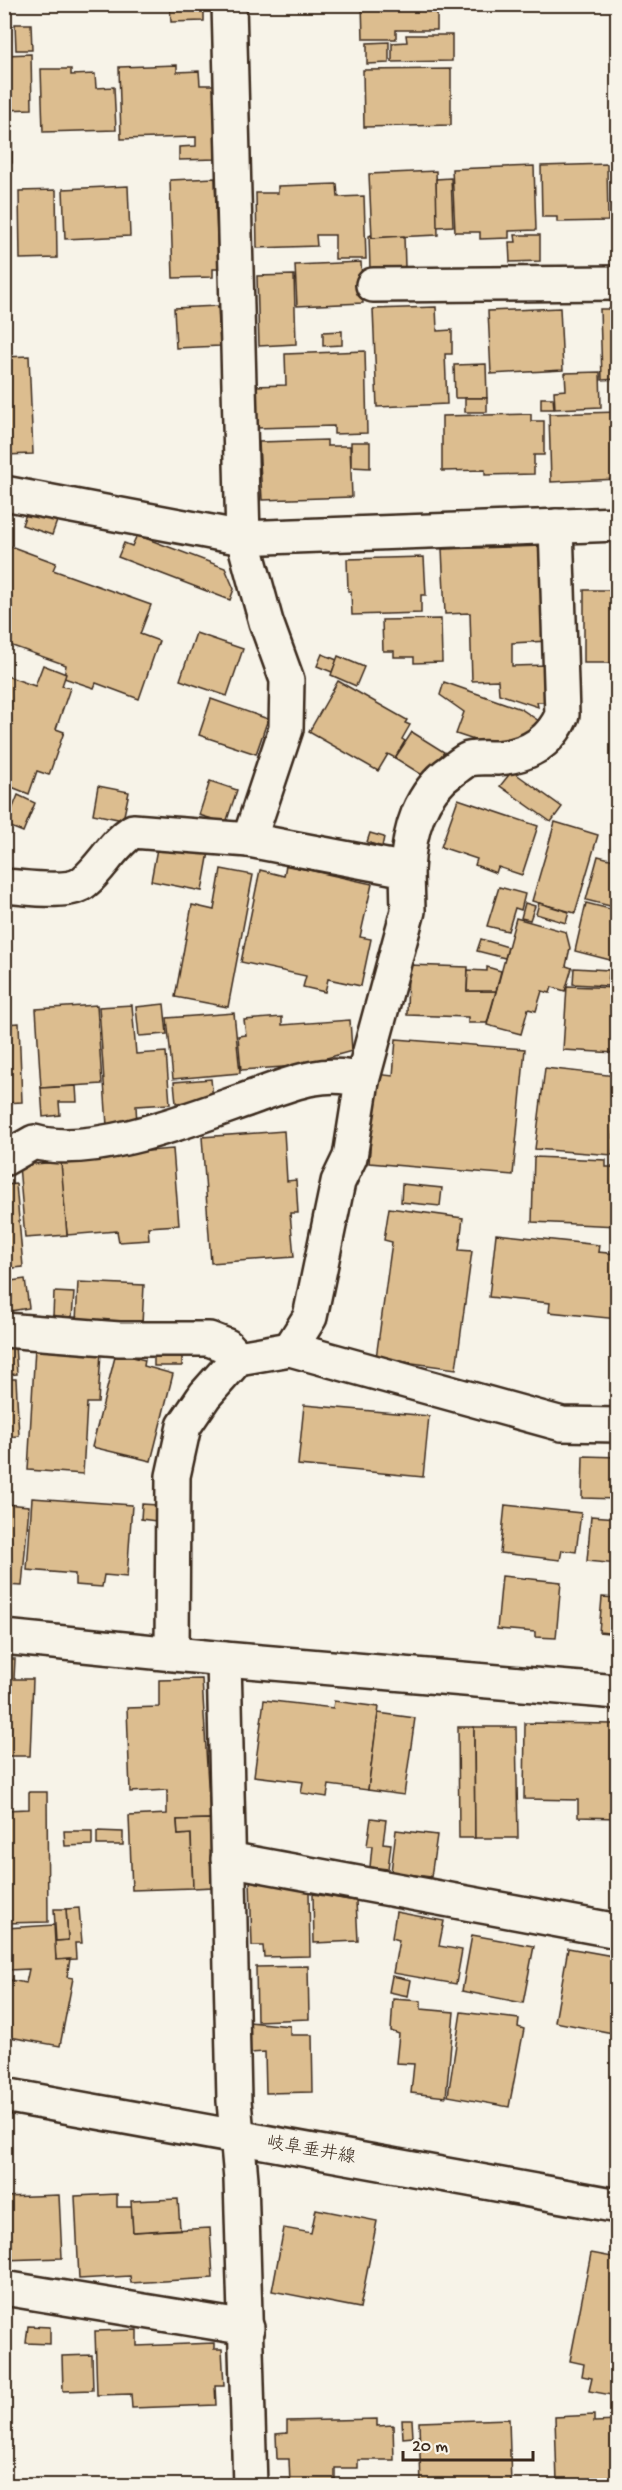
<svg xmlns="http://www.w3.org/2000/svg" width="622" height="2490" viewBox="0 0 622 2490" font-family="'Gochi Hand','Klee One',sans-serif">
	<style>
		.building { fill: #dcbd8f; stroke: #3b2a1e; stroke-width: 1.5 }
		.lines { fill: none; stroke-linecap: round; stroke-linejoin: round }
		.minor-casing { stroke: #3b2a1e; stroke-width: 38 }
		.major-casing { stroke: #3b2a1e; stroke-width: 38 }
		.minor { stroke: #f7f3e8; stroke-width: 33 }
		.major { stroke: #f7f3e8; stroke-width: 33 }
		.labels { text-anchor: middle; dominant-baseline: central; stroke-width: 5; stroke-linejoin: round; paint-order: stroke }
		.street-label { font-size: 18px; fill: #3b2a1e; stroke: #f7f3e8 }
	</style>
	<rect width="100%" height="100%" fill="#f7f3e8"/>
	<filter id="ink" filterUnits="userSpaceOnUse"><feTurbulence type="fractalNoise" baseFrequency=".0167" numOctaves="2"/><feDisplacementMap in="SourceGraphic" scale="12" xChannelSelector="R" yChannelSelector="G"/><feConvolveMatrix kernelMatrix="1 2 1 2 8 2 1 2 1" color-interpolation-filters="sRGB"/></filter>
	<g filter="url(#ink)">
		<g class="building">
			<polygon points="170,4 204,4 204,21 171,22"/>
			<polygon points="362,4 437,4 437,30 396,30 396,39 363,39"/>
			<polygon points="15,24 31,24 32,50 16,50"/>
			<polygon points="406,35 452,35 452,61 392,62 392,43 407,42"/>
			<polygon points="389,42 389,63 367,64 367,43"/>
			<polygon points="31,54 32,109 4,110 4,55"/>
			<polygon points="177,65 177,72 199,71 200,85 214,85 217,159 179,160 179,147 196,146 196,137 121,139 119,67"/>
			<polygon points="41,69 71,69 71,75 95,74 96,88 114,87 116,130 43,132"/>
			<polygon points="451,69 451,125 364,127 363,70"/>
			<polygon points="12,124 12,163 4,163 4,125"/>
			<polygon points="607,164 608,221 557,222 557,217 542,217 541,166"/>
			<polygon points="534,166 536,230 509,231 509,238 480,239 480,232 455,232 452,169"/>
			<polygon points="436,171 438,235 372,238 369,174"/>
			<polygon points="215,178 218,269 213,269 213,277 173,278 170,180"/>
			<polygon points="451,178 453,226 437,227 436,179"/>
			<polygon points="337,184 338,197 364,196 366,259 335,259 335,235 316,235 317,246 257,248 256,193 278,193 278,186"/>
			<polygon points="128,186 130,236 65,239 63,189"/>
			<polygon points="56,190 57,258 20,259 19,191"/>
			<polygon points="371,235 372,238 404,236 405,267 370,269 369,236"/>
			<polygon points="515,235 540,235 540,261 510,262 509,242 516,242"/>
			<polygon points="361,262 363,303 297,306 295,265"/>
			<polygon points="294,275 296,344 259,346 257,276"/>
			<polygon points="218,306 220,346 176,348 174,308"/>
			<polygon points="436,307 437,331 452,330 452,354 445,354 447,404 377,407 373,309"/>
			<polygon points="560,308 563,370 491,374 488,311"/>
			<polygon points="600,309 618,309 618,379 602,380"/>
			<polygon points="342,331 342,345 323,346 323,332"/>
			<polygon points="365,351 367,433 334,434 334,426 255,428 255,386 286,385 285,354"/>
			<polygon points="29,356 33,454 4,455 4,357"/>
			<polygon points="486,364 487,398 455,398 454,365"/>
			<polygon points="600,372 601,407 555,409 554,391 566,390 565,373"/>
			<rect x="465" y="398" width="22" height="14"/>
			<polygon points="541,398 553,398 554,409 541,409"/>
			<polygon points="618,412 618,479 551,482 549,414"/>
			<polygon points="531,414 531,421 544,421 544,455 534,455 534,474 485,475 485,470 442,471 442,416"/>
			<polygon points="327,440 327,446 350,446 352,497 262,500 259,442"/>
			<polygon points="351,442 370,442 370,468 351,467"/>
			<polygon points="27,511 57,521 52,535 22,525"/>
			<polygon points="137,535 225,568 234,589 230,600 118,557 124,543 132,546"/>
			<polygon points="10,546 56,563 53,570 151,605 140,634 159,641 139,699 96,683 94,688 64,678 66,665 4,643 4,563"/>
			<polygon points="544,546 548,641 512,643 512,666 548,665 550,702 537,702 538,707 499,694 498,680 472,681 470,613 445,614 442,549"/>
			<polygon points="424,557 426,595 421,595 421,613 352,615 351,591 348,591 347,559"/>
			<rect x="584" y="590" width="34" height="73"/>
			<polygon points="441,619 442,662 414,663 414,657 394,657 394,651 383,651 382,620"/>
			<polygon points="196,633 243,649 227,696 180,680"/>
			<polygon points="322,654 337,660 332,672 317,666"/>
			<polygon points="338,656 364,667 356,686 331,675"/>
			<polygon points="43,665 66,674 62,686 70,688 56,729 64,732 49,775 37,771 29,794 4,784 4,675 35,686"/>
			<polygon points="338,681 407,720 405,723 410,725 402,739 405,741 395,758 388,754 378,771 309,732"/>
			<polygon points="444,682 521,709 542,723 513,746 492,746 456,734 464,712 440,695"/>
			<polygon points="211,699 268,719 256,754 199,735"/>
			<polygon points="412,732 444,752 427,778 395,758"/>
			<polygon points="512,771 562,807 551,822 500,786"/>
			<polygon points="210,781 237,790 226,823 199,815"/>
			<polygon points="98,786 129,792 123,820 93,814"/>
			<polygon points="18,795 35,803 23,832 6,825"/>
			<polygon points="458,799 538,826 522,875 498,867 496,873 475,865 477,859 441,847"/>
			<polygon points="555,822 598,835 575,913 532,901"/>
			<polygon points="370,833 384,837 382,847 367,842"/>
			<polygon points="158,843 209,852 202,891 151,881"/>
			<polygon points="598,856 618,861 618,908 586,900"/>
			<polygon points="286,865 372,884 360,937 371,939 361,986 328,979 325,992 303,987 306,976 241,962 260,870 284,876"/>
			<polygon points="221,869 253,875 228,1007 175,997 192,905 214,910"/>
			<polygon points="499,887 525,894 521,910 515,908 508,931 487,926"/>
			<polygon points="525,903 535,906 530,920 521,918"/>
			<polygon points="539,903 569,912 566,923 536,914"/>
			<polygon points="586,903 618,911 618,962 575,951"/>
			<polygon points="516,918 566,932 570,948 566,966 572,968 565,991 552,987 550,993 542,991 536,1011 528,1009 521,1034 487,1025"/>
			<polygon points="481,939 508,947 505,958 477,951"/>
			<polygon points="408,965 468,967 467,991 496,991 487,1023 468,1023 468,1017 407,1015"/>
			<polygon points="487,967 501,971 496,991 467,991 468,970 487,971"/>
			<polygon points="574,968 609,970 608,986 573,984"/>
			<polygon points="567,986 618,988 616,1053 563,1050"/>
			<polygon points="164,1004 167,1034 139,1036 136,1007"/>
			<polygon points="97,1005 102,1084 41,1088 36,1009"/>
			<polygon points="132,1005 136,1054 166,1052 170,1104 136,1106 137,1124 107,1126 99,1007"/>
			<polygon points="234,1013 240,1073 173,1079 167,1018"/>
			<polygon points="282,1017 282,1025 350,1020 352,1051 298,1066 241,1070 238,1036 246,1035 244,1020"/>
			<polygon points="19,1023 22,1102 4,1103 4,1024"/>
			<polygon points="396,1039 525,1049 513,1175 369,1163 376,1074 393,1076"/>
			<polygon points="545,1068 616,1076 618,1069 618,1133 614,1133 613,1155 535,1149"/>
			<polygon points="211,1079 213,1100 176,1103 174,1082"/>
			<polygon points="76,1086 77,1102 59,1102 60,1115 43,1117 41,1088"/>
			<polygon points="284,1131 287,1181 296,1180 298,1213 290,1213 294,1257 211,1263 202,1137"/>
			<polygon points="173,1149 179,1225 148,1227 149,1240 119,1242 117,1231 67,1235 60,1158"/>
			<polygon points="534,1157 606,1160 606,1167 618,1167 618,1226 532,1222"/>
			<polygon points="61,1162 67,1235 25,1238 19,1165"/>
			<polygon points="16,1184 23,1267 4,1269 4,1185"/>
			<polygon points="402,1184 442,1188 440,1206 401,1202"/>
			<polygon points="389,1208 463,1218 459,1250 472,1251 456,1369 376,1358 392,1242 384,1240"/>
			<polygon points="496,1234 599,1245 598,1252 618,1254 618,1319 549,1312 550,1303 489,1297"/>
			<polygon points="25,1279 29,1308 4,1312 4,1282"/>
			<polygon points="78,1282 144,1285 142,1324 76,1321"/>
			<polygon points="54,1292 74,1293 72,1317 53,1316"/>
			<polygon points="15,1345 17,1374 4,1375 4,1346"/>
			<polygon points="35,1347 101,1351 98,1403 87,1403 83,1474 28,1470"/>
			<polygon points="116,1353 145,1360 144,1366 173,1374 151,1461 92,1447"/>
			<polygon points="182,1354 182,1366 154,1366 154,1355"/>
			<polygon points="4,1379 16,1379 19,1436 4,1437"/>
			<polygon points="304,1405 429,1416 423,1477 298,1465"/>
			<polygon points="583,1456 618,1457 618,1499 582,1498"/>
			<polygon points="32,1498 132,1505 127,1577 104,1575 102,1587 75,1585 75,1574 27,1570"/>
			<polygon points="4,1504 29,1506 22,1586 4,1585"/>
			<polygon points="142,1504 157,1505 156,1521 141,1519"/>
			<polygon points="505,1505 581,1513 576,1552 562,1550 560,1560 500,1553"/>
			<polygon points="591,1516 618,1518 618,1564 587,1561"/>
			<polygon points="502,1576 561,1582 556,1638 535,1637 535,1632 497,1629"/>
			<polygon points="602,1597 618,1598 618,1634 599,1632"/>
			<polygon points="4,1659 15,1659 14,1679 33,1679 30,1756 4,1756"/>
			<polygon points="202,1679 210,1819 177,1820 178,1835 191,1834 193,1888 132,1890 129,1816 167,1814 167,1790 130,1792 127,1708 159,1707 159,1680"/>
			<polygon points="264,1700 333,1708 334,1701 379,1707 368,1790 329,1785 327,1797 301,1793 303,1782 254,1776"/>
			<polygon points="378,1713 415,1718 404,1795 368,1790"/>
			<polygon points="525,1723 618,1724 618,1818 578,1817 578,1800 524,1799"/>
			<polygon points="458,1727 474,1727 475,1838 459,1838"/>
			<polygon points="474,1727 516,1727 518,1838 475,1838"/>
			<polygon points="29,1792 47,1792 48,1922 4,1923 4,1810 29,1809"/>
			<polygon points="371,1818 386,1820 383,1843 391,1844 388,1869 370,1867 372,1846 367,1846"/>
			<polygon points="210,1819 213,1887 193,1888 191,1834 178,1835 177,1820"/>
			<polygon points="396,1830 437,1835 431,1877 391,1872"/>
			<polygon points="64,1831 92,1831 92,1845 65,1846"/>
			<polygon points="97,1831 123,1832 123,1845 97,1845"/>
			<polygon points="250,1880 309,1891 310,1956 264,1957 263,1946 252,1946"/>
			<polygon points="313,1894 356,1901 358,1941 314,1943"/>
			<polygon points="79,1908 82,1943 75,1943 76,1959 56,1960 54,1941 68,1940 66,1909"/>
			<polygon points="54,1909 66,1909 68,1940 56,1941"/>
			<polygon points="396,1912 444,1921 439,1946 462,1950 456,1984 393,1973 399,1940 392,1938"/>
			<polygon points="54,1925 56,1960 70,1959 67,1977 73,1978 60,2046 4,2036 4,1979 26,1983 29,1969 8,1970 6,1928"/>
			<polygon points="472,1935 534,1946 523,2003 462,1991"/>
			<polygon points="568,1948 618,1957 618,2034 555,2022"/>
			<polygon points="308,1966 309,2019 257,2021 256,1967"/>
			<polygon points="392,1976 411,1980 408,1996 389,1992"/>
			<polygon points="393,1999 421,2001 421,2009 454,2012 446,2097 411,2093 414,2064 396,2063 399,2034 391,2031"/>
			<polygon points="461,2012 519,2019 518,2027 524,2029 509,2107 448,2096"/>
			<polygon points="249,2022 290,2026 290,2035 312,2035 313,2092 266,2093 265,2052 250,2053"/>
			<polygon points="117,2194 117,2207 132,2207 133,2232 210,2228 213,2278 131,2283 130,2276 79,2279 75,2196"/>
			<polygon points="59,2195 62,2258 4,2260 4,2197"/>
			<polygon points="178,2199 180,2229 133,2232 131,2201"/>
			<polygon points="316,2209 377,2221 360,2308 272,2291 284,2228 311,2233"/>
			<polygon points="591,2253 618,2258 618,2363 611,2395 589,2391 592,2378 582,2376 584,2364 570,2361"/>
			<polygon points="28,2326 50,2327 50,2344 26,2343"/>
			<polygon points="137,2330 137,2346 214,2343 214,2349 222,2349 224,2386 215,2386 216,2405 132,2408 131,2394 97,2395 95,2331"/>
			<polygon points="92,2355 93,2390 63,2391 62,2356"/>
			<polygon points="594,2415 594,2422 618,2421 618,2486 557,2483 555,2417"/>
			<polygon points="377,2419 377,2426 393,2425 394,2460 358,2460 358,2468 335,2468 335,2483 290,2484 289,2459 277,2459 276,2434 287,2433 287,2421"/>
			<polygon points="509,2419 511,2486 421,2486 419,2422"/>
			<polygon points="402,2420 412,2420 413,2437 403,2438"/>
		</g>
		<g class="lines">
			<g class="minor-casing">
				<g id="minor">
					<polyline points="229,4 243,538 266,622 287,680 286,729 249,840"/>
					<polyline points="373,285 618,283"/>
					<polyline points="4,493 243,538 618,524"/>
					<path d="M 407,870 C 409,831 419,793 454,769 C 458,766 464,761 469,759 C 477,757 488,758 497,758 C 527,756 550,743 562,715 L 556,526"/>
					<path d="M 4,886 C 24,887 69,895 84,882 C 102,867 113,844 133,831 L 249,840 L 407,870 L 408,911 L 362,1081 L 350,1157 L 338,1182 L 310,1317 L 290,1349"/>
					<path d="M 4,1159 L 34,1142 C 94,1159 198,1116 256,1096 C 289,1084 327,1068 362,1081"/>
					<polyline points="4,1330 119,1339 209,1339 227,1346 238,1358"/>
					<polyline points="4,1637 224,1659 618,1692"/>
					<polyline points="172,1653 173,1476 184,1426 205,1395 238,1358 290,1349 562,1424 618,1425"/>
					<polyline points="224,1659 234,2101 241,2179 250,2486"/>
					<polyline points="228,1859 618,1931"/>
					<polyline points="4,2288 247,2328"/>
				</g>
			</g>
			<g class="major-casing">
				<polyline id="major" points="4,2095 618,2206"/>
			</g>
			<use href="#minor" class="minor"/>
			<use href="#major" class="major"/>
		</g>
	</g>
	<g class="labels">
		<g class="street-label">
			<text transform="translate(311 2151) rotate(10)">岐阜垂井線</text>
		</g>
	</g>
	<rect width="622" height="2490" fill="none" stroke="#f7f3e8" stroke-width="24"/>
	<rect x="12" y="12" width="598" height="2466" fill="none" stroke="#3b2a1e" stroke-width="2" filter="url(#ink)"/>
	<path d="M403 2451v9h130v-9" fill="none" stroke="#3b2a1e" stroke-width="3"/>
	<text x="412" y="2451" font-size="18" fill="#3b2a1e" stroke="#f7f3e8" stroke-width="4.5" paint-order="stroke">20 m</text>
</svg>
